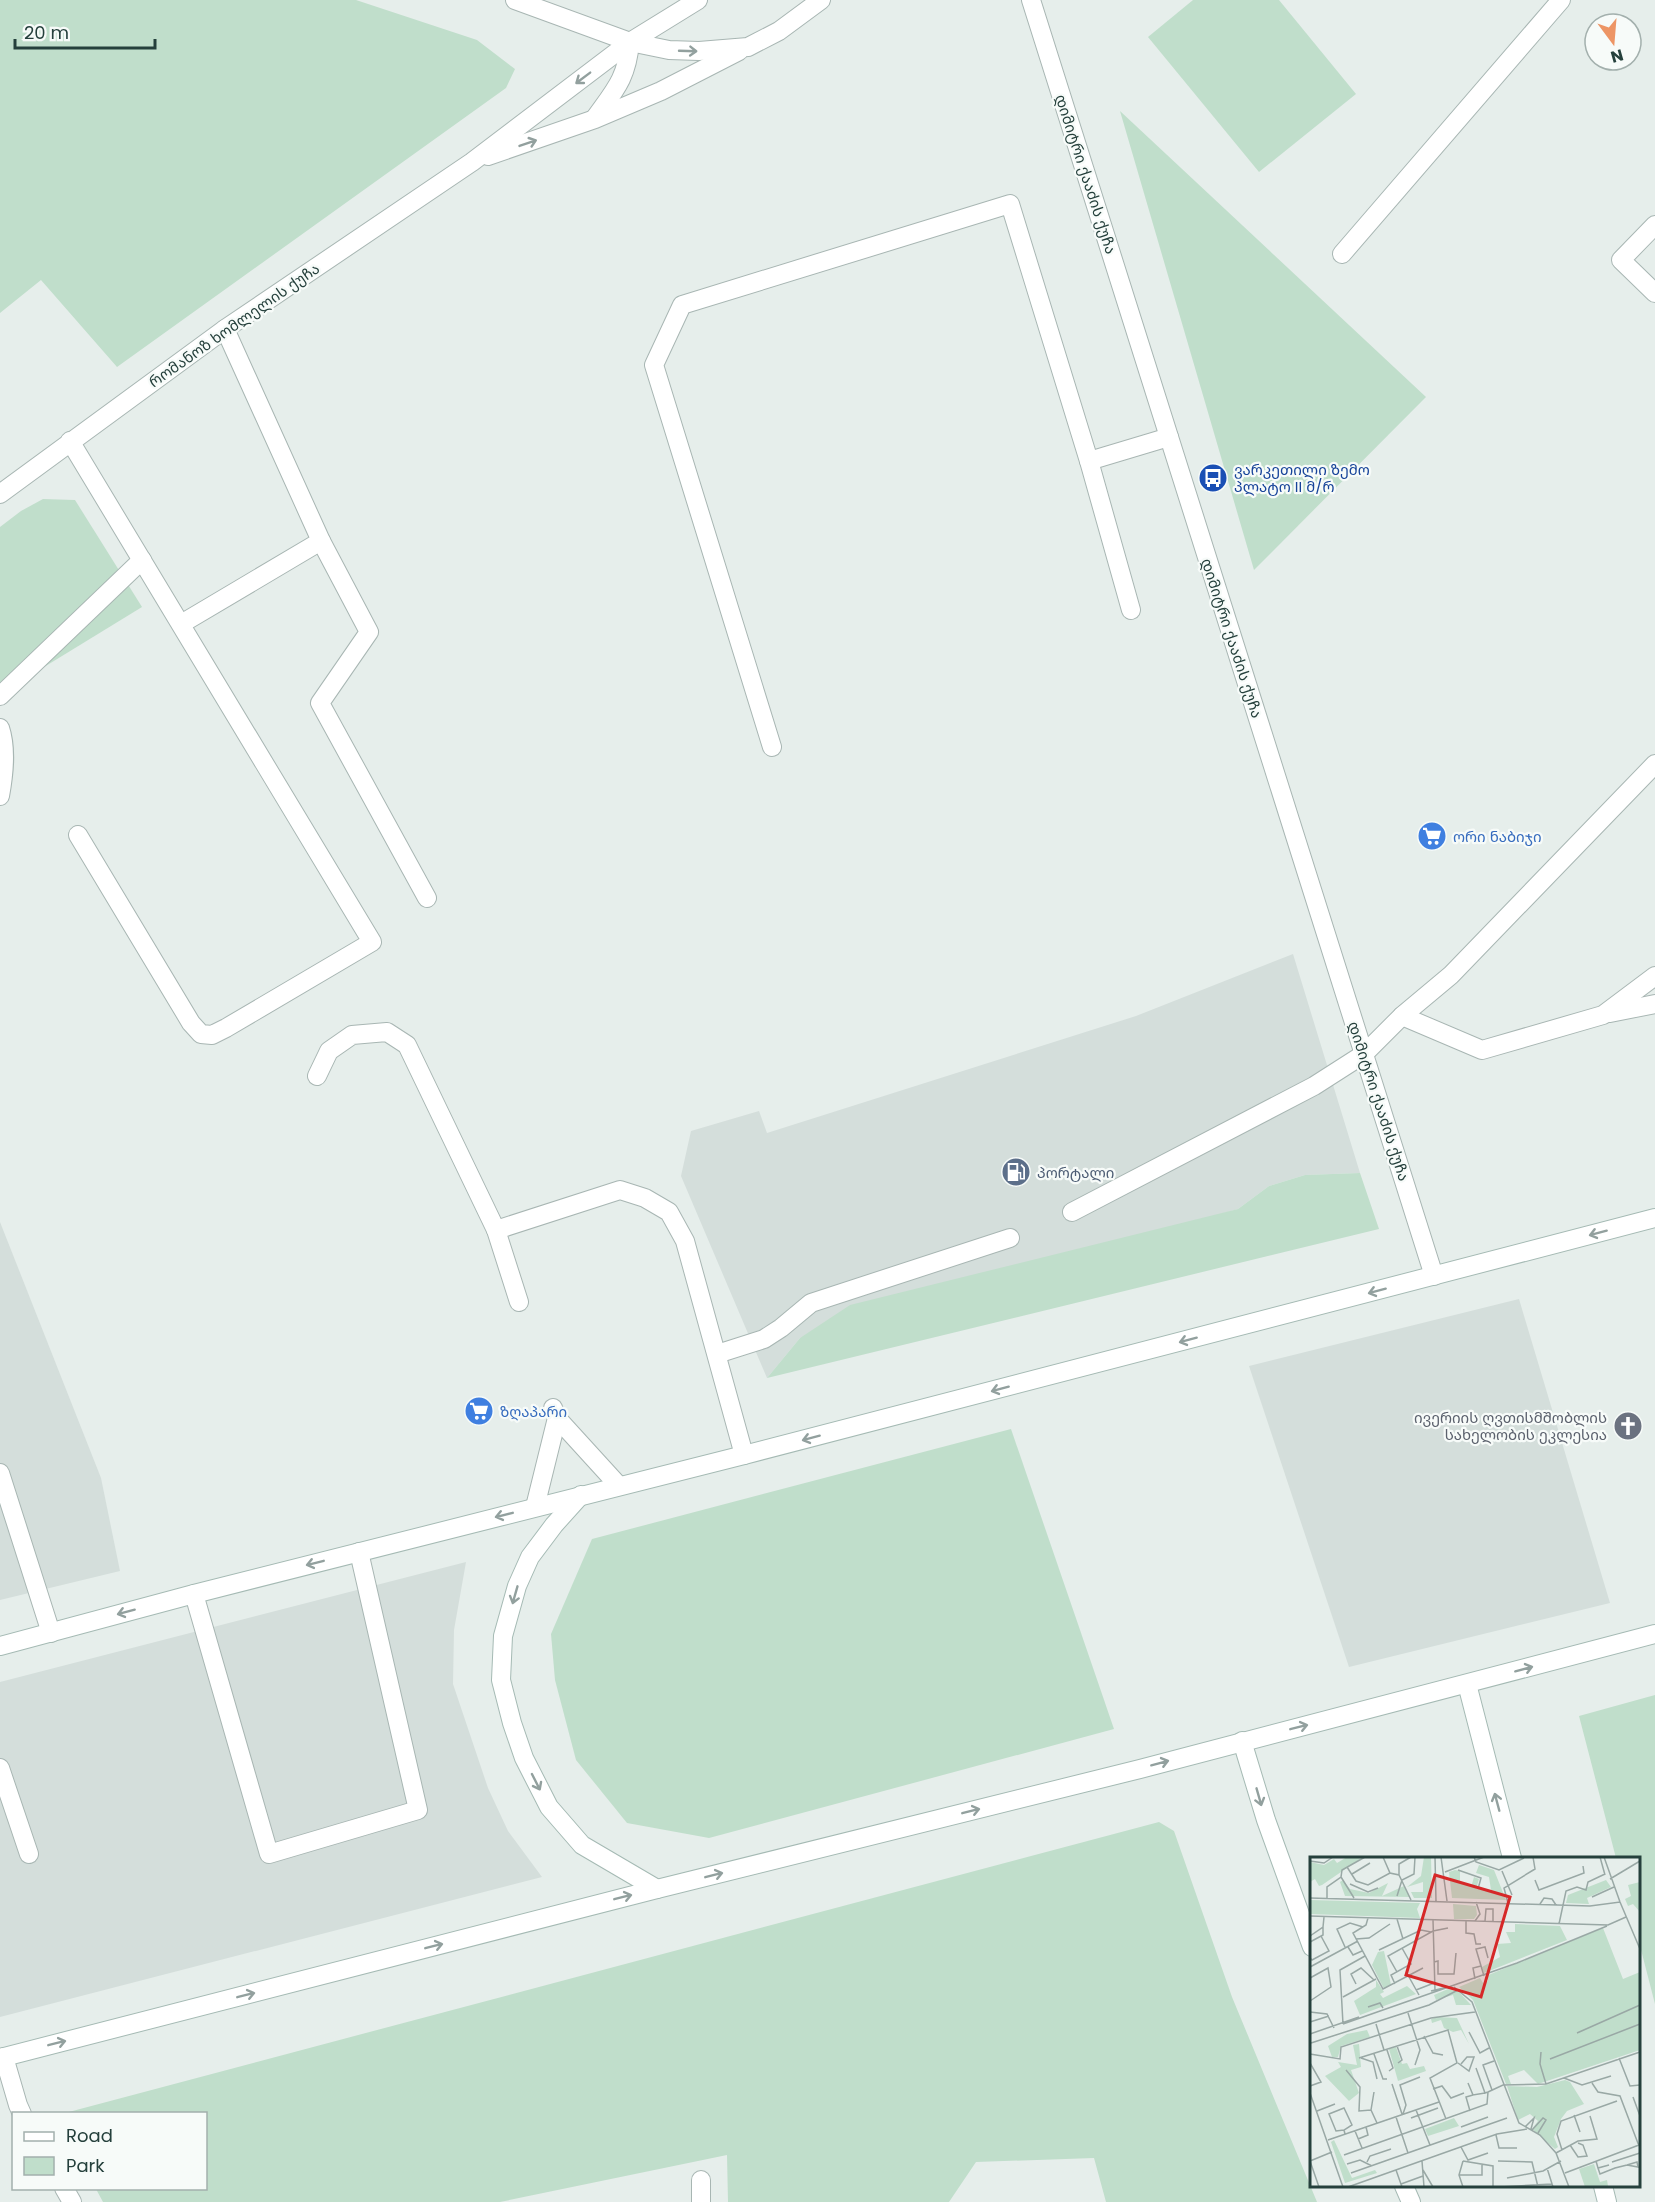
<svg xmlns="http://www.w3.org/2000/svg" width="1655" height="2202" viewBox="0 0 1655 2202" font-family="Poppins,'Noto Sans Georgian',sans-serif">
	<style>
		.built { fill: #d4dedb }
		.green { fill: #c0decb }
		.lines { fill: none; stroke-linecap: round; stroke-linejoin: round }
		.service-casing { stroke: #a8b6b3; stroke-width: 20 }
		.tertiary-casing { stroke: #a8b6b3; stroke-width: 20 }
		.secondary-casing { stroke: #a5bab4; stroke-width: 20 }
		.service { stroke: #fff; stroke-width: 18 }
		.tertiary { stroke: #fff; stroke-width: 18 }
		.secondary { stroke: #fff; stroke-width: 18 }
		.oneway { stroke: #92a09e }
		.labels { text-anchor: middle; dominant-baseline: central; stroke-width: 4.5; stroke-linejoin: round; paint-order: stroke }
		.street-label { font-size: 15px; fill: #25403c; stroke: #f7fbf9 }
		.transit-label { font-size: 15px; fill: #164399; stroke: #f7fbf9; text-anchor: start }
		.shop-label { font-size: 15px; fill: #366cbe; stroke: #f7fbf9; text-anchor: start }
		.service-label { font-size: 15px; fill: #4e5e75; stroke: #f7fbf9; text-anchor: start }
		.worship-label { font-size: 15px; fill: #5b616d; stroke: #f7fbf9; text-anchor: end }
		.inset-road { fill: none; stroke: #99a8a5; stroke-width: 1.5 }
		.view { fill: #d62828; fill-opacity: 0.15; stroke: #d62828; stroke-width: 3 }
		.inset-edge { fill: none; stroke: #25403c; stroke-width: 3 }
	</style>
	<rect width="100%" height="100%" fill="#e6eeeb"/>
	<g class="built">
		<polygon points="1293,954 1360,1173 1305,1175 1269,1186 1238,1209 800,1338 767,1378 681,1176 691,1131 759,1111 767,1133 1136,1016"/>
		<polygon points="0,1222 101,1478 120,1571 0,1600"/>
		<polygon points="1519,1299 1610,1603 1349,1667 1249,1366"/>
		<polygon points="466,1562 454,1630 453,1684 488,1788 508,1831 542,1877 0,2017 0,1682"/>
	</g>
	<g class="green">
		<polygon points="0,0 356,0 477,40 515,69 506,88 117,367 41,280 0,313"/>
		<polygon points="1193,0 1279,0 1356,94 1259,172 1148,37"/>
		<polygon points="1120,111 1426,397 1254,570"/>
		<polygon points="43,499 75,500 142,607 0,694 0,527 21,511"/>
		<polygon points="1360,1173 1379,1229 767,1378 800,1338 850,1305 1238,1209 1269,1186 1305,1175"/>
		<polygon points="1011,1429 1114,1729 709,1838 627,1823 576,1760 555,1680 551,1634 592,1539"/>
		<polygon points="1655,1695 1655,2004 1639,1942 1638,1858 1616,1858 1579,1716"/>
		<polygon points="1159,1822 1174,1831 1232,1997 1317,2202 1106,2202 1094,2158 976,2162 949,2202 728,2202 727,2155 500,2202 103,2202 96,2189 206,2188 206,2114 65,2113"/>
	</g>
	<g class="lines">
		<g class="service-casing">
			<g id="service">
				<polyline points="1655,225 1621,260 1655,293"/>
				<polyline points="1342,254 1561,0"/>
				<polyline points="70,441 372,942 226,1028 212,1035 201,1034 191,1023 78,835"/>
				<polyline points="1089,461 1131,610"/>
				<polyline points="321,541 369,632 320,703 427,898"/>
				<polyline points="181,624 321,541 225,329"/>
				<polyline points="0,696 142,560"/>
				<path d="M 0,728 C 7,749 4,774 0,796"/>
				<polyline points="772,747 654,365 682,305 1010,204 1089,461 1169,437"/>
				<polyline points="1610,1013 1655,1004"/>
				<polyline points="1402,1016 1482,1050 1603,1015 1655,976"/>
				<polyline points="317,1076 329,1051 352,1035 387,1032 407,1045 496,1230 620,1190 645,1198 669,1212 685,1241 744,1455"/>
				<polyline points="1072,1212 1314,1086 1364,1054 1402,1016 1451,975 1655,764"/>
				<polyline points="496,1230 519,1302"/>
				<polyline points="717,1354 764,1339 781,1328 811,1303 1010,1238"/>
				<polyline points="557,1418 619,1486"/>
				<polyline points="0,1473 51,1633"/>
				<polyline points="535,1507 557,1418 553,1408"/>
				<polyline points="194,1594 269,1854 418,1810 359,1552"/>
				<polyline points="0,1768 29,1854"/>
				<polyline points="4,2057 18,2105 22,2114"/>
				<polyline points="701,2180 701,2202"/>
				<polyline points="64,2188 72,2202"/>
			</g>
		</g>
		<g class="tertiary-casing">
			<g id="tertiary">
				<polyline points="515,0 630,42 669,50 699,51 748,47 779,31 821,0"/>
				<polyline points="1031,0 1434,1276"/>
				<path d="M 595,118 C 615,90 627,78 630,42"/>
				<polyline points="488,156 595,119 661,91 739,51"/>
				<polyline points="0,494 225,329 472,162 630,42 698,0"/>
			</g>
		</g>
		<g class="secondary-casing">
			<g id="secondary">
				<polyline points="581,1495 554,1525 530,1557 517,1586 503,1636 501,1680 512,1723 524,1758 549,1807 582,1845 657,1889"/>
				<polyline points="0,1646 194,1594 744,1455 1655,1218"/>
				<polyline points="1467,1684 1512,1858"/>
				<polyline points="1242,1741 1266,1820 1312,1947"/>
				<polyline points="0,2058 657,1889 1140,1769 1655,1634"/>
				<polyline points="1404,2186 1411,2202"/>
				<polyline points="1603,2186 1607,2202"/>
			</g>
		</g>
		<use href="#service" class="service"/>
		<use href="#tertiary" class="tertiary"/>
		<use href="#secondary" class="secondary"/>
	</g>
	<defs><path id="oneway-shaft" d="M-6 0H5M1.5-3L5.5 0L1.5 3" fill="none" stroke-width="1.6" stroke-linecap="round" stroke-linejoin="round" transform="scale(1.5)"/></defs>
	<g class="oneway">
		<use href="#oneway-shaft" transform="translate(688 51) rotate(2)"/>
		<use href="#oneway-shaft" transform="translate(583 78) rotate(143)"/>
		<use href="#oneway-shaft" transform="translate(528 143) rotate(-19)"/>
		<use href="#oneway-shaft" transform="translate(1598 1233) rotate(165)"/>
		<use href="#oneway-shaft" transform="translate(1377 1291) rotate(165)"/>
		<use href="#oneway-shaft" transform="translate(1188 1340) rotate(165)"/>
		<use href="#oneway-shaft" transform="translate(1000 1389) rotate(165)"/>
		<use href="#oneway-shaft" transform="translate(811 1438) rotate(165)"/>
		<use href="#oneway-shaft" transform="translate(504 1515) rotate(166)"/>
		<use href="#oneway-shaft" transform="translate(315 1563) rotate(166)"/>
		<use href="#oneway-shaft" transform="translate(515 1595) rotate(106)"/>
		<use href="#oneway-shaft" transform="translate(126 1612) rotate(165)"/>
		<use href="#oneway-shaft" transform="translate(1524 1669) rotate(-15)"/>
		<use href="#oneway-shaft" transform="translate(1299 1727) rotate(-14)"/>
		<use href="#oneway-shaft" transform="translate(1160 1763) rotate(-15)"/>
		<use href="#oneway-shaft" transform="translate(536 1782) rotate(63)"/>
		<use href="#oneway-shaft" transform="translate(1259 1797) rotate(74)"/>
		<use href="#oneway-shaft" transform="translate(1497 1802) rotate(-105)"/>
		<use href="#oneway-shaft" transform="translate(971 1811) rotate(-14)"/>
		<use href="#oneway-shaft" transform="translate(714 1875) rotate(-14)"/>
		<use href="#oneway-shaft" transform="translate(623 1897) rotate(-14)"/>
		<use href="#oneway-shaft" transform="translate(434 1946) rotate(-14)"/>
		<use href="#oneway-shaft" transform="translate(246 1995) rotate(-14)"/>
		<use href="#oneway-shaft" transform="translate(57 2043) rotate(-14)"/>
	</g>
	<defs>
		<g id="bus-disc" transform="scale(1.5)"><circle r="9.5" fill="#1a4fb4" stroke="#f7fbf9"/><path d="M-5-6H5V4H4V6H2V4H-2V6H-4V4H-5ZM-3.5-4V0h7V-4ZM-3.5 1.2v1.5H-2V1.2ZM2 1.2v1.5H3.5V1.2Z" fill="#fff"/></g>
		<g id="supermarket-disc" transform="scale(1.5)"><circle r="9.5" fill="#3f7fe0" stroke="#f7fbf9"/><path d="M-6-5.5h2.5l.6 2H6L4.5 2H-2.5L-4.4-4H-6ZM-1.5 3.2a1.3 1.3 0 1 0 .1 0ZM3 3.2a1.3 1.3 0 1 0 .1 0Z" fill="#fff"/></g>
		<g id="fuel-disc" transform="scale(1.5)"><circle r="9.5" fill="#5c6f8a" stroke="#f7fbf9"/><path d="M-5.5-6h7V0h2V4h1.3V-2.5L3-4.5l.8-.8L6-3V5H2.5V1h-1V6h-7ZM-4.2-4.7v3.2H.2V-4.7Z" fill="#fff"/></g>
		<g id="church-disc" transform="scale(1.5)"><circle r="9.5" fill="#6b7280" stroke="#f7fbf9"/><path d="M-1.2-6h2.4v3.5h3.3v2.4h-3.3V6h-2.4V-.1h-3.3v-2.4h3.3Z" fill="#fff"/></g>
	</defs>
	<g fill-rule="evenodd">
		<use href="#bus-disc" x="1213" y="478"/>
		<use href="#supermarket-disc" x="1432" y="836"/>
		<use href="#fuel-disc" x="1016" y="1172"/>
		<use href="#supermarket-disc" x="479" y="1411"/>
		<use href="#church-disc" x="1628" y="1426"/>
	</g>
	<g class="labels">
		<g class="street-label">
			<text transform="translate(1086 174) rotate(72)">დიმიტრი ქააძის ქუჩა</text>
			<text transform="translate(234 325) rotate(-35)">რომანოზ ხომლელის ქუჩა</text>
			<text transform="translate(1232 638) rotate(72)">დიმიტრი ქააძის ქუჩა</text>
			<text transform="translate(1379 1101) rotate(72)">დიმიტრი ქააძის ქუჩა</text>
		</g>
		<g class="transit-label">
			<text x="1234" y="469">ვარკეთილი ზემო<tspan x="1234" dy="17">პლატო II მ/რ</tspan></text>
		</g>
		<g class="shop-label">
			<text x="1453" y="836">ორი ნაბიჯი</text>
			<text x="500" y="1411">ზღაპარი</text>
		</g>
		<g class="service-label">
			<text x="1037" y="1172">პორტალი</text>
		</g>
		<g class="worship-label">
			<text x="1607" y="1417">ივერიის ღვთისმშობლის<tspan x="1607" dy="17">სახელობის ეკლესია</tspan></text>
		</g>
	</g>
	<g transform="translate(1310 1857)">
		<rect width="330" height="330" fill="#e6eeeb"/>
		<path d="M 37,0 L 53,0 L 12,28 L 9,29 L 5,22 L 0,25 L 0,5 L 14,8 L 24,2 L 27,6 ZM 114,0 L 121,0 L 122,41 L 104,41 L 101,35 L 113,35 L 113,25 L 97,30 L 111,19 ZM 169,8 L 184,13 L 196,43 L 142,41 L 139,15 L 145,13 L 150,14 L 150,27 L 162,27 L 164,20 L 169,22 L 166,32 L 181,33 L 179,20 L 166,16 ZM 33,23 L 40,32 L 59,36 L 78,26 L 72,39 L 94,29 L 100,40 L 35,39 L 30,25 ZM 296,23 L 301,30 L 277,41 L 279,47 L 256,46 L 258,38 ZM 330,25 L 330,55 L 323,47 L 318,49 L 315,42 L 321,39 L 318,28 ZM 0,43 L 110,46 L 107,52 L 110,61 L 0,57 ZM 143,47 L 166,49 L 167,58 L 164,62 L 144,62 ZM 205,67 L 250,69 L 257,83 L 174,116 L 172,110 L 190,100 L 187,87 L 201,86 L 196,75 L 205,75 ZM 293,71 L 313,122 L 330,115 L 330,193 L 228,227 L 214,213 L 198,219 L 201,227 L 196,227 L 163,143 L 149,130 L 170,121 L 173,126 L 178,124 L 176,119 ZM 74,94 L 81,128 L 74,132 L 62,108 L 68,95 ZM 66,123 L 74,135 L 70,137 L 73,141 L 97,129 L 106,137 L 50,158 L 44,144 L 66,130 ZM 138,132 L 149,135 L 161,148 L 146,148 L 143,138 L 126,143 L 124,138 ZM 128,160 L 147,161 L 159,187 L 151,173 L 143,175 L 134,171 L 131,163 L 122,166 L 121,162 ZM 57,173 L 60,180 L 31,189 L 28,200 L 22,200 L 18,189 L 37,177 ZM 49,187 L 51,210 L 41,213 L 49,236 L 39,244 L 15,219 L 31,210 L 28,205 L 47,208 L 43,188 ZM 86,190 L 92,207 L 97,206 L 100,212 L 114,209 L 116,214 L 88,224 L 79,192 ZM 255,223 L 260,225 L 274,247 L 257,254 L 251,262 L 244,280 L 248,290 L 245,292 L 222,272 L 228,264 L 220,257 L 208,263 L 197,229 L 227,230 ZM 144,261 L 149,269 L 118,279 L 115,272 ZM 24,283 L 42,321 L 65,313 L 67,316 L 35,326 L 21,285 ZM 284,307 L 290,325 L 297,323 L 298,329 L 275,330 L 269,312 Z" fill="#c0decb"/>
		<path class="inset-road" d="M 73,0 L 80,16 L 89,18 L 101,43M 125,0 L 126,44M 131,0 L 137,44M 164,0 L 166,5 L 189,13 L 214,1M 290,0 L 295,18M 294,0 L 310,45M 0,4 L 14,6 L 23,0M 37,10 L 46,24 L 58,28 L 80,16M 148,13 L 171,21 L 168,32M 192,14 L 202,38M 135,15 L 174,0M 42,17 L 60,6M 89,18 L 89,7 L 101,0M 31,20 L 44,41M 300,22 L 330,4M 225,23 L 229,33 L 274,16 L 273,9M 40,27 L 58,35 L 68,31M 87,39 L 92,23 L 104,17 L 105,0M 282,40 L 304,30M 0,41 L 280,49 L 310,45 L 330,92M 17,41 L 17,30 L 31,20 L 32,13 L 55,0M 198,46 L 194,31 L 225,12 L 223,0M 230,47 L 234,41 L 242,42 L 246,48M 0,59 L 298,68 L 316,60M 58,61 L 56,68 L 43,76 L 73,132 L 113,111M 87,62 L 93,82M 123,63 L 125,134M 156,64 L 156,76 L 164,77 L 166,87 L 171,87M 165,64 L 170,57 L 166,45M 175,64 L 176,52 L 183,52 L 183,64M 249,67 L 256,34 L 267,30 L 276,33 L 278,25 L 295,17M 0,79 L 13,70 L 14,60M 46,82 L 59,81 L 80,67M 0,85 L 13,78 L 13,70M 35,90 L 27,72 L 40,66 L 53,70M 38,90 L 43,98 L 52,94M 69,93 L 111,73 L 121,75M 0,101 L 2,103 L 19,94 L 11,79M 124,105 L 128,104 L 128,117 L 144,117 L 146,96M 0,110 L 48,84M 87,115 L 78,99 L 123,74 L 138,71M 174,119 L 166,92 L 175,90 L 178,101M 99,120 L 109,138M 0,121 L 18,111 L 21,130 L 0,144M 165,122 L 163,111 L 171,109M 46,127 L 41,117 L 51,111 L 64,123M 85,127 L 81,118 L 101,107 L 92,91M 144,130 L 162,145 L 209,266 L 230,278 L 246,296 L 259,330M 106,133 L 124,126M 121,134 L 142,129M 33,140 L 66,122M 58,150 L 70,146 L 73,151M 0,155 L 17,157 L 24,171M 98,156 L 110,193 L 105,208M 0,165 L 19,159M 33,167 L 207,106 L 297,69M 33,167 L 30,113 L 55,99M 66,167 L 74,193M 159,175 L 170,196 L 179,191M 267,176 L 330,148M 0,177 L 49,160M 114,179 L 123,196 L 133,198M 1,186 L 119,148 L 148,133M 87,189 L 92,203 L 88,206M 77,193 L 83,211 L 79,214M 231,195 L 230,207 L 236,227M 0,197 L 30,202 L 31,190 L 121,161 L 165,155M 64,197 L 73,222 L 77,222M 49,201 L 138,173 L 147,206 L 120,221 L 136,262M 51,201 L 63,205 L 67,222M 309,201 L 320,229 L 330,228M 240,202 L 330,167M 0,206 L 11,225 L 0,229M 148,206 L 159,214 L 164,200 L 157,200 L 151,207M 166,211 L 175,236 L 178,235M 36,213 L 50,230 L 49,254 L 61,253 L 67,266M 254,221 L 272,228 L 301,219M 158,226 L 163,238 L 175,236M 282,226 L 288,235 L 310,239 L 329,289M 82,227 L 92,257M 123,232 L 132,229 L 141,241 L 154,236M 182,233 L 173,208 L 184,204M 178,235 L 193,228 L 236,227 L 330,195M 0,236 L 33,330M 323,240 L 330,259M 61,253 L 64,235M 106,253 L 120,288M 7,254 L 25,247M 160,254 L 156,240 L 163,238M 93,257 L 96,248 L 90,228 L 110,220M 264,258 L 270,275M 86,260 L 98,296M 101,261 L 128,251M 151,270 L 178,260M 215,270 L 224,261 L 221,272M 34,273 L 26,274 L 19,257 L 34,251 L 42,268 L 34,273 L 35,277M 222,273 L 233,261 L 236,263 L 228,276M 45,274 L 52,291M 186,278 L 189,291 L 207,291M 48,282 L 58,278 L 56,270M 18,283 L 129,245M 260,288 L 268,300 L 277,299 L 273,288 L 268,286M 151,290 L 158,303 L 178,296M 252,293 L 247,277 L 251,264 L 307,244M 246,296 L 268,284 L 287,282 L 280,259M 34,298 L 177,247 L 178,235M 0,304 L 9,330M 0,304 L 22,295M 112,304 L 114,330M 153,304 L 183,309 L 183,330M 188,304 L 222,305 L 228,330M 286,304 L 288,311 L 299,308M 57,305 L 60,299 L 81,292M 302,305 L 330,296M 37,307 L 50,303 L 62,309M 237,311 L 243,330M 288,311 L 290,317 L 305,311 L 317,308 L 327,305 L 328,310 L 317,308M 86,313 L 92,330M 113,313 L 123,330M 41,316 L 197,261M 255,316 L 329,288M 149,318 L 172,318 L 172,307M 197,321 L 233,314 L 251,304M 91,327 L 113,319M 38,330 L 187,277 L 217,272M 153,330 L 149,318 L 153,304M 190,330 L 242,327"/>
		<path class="view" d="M 125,18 L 200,40 L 171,140 L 96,118 Z"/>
		<rect width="330" height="330" class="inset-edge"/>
	</g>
	<rect x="12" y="2112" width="195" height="78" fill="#f7fbf9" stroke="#a3b0ad" stroke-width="1.5"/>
	<rect x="24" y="2132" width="30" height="9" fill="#ffffff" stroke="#a3b0ad" stroke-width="1.5"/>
	<text x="66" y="2142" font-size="18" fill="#25403c">Road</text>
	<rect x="24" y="2157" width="30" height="18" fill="#c0decb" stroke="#a3b0ad" stroke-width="1.5"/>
	<text x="66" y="2172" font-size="18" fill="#25403c">Park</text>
	<g transform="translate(1613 42) rotate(164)"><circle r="28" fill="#f7fbf9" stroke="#a3b0ad" stroke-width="1.5"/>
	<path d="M0-4.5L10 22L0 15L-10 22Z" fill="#ed9565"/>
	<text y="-9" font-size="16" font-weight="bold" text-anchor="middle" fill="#25403c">N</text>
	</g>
	<path d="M15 39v9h140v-9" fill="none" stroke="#25403c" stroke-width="3"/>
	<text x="24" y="39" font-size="18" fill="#25403c" stroke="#f7fbf9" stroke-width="4.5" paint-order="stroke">20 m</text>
</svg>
